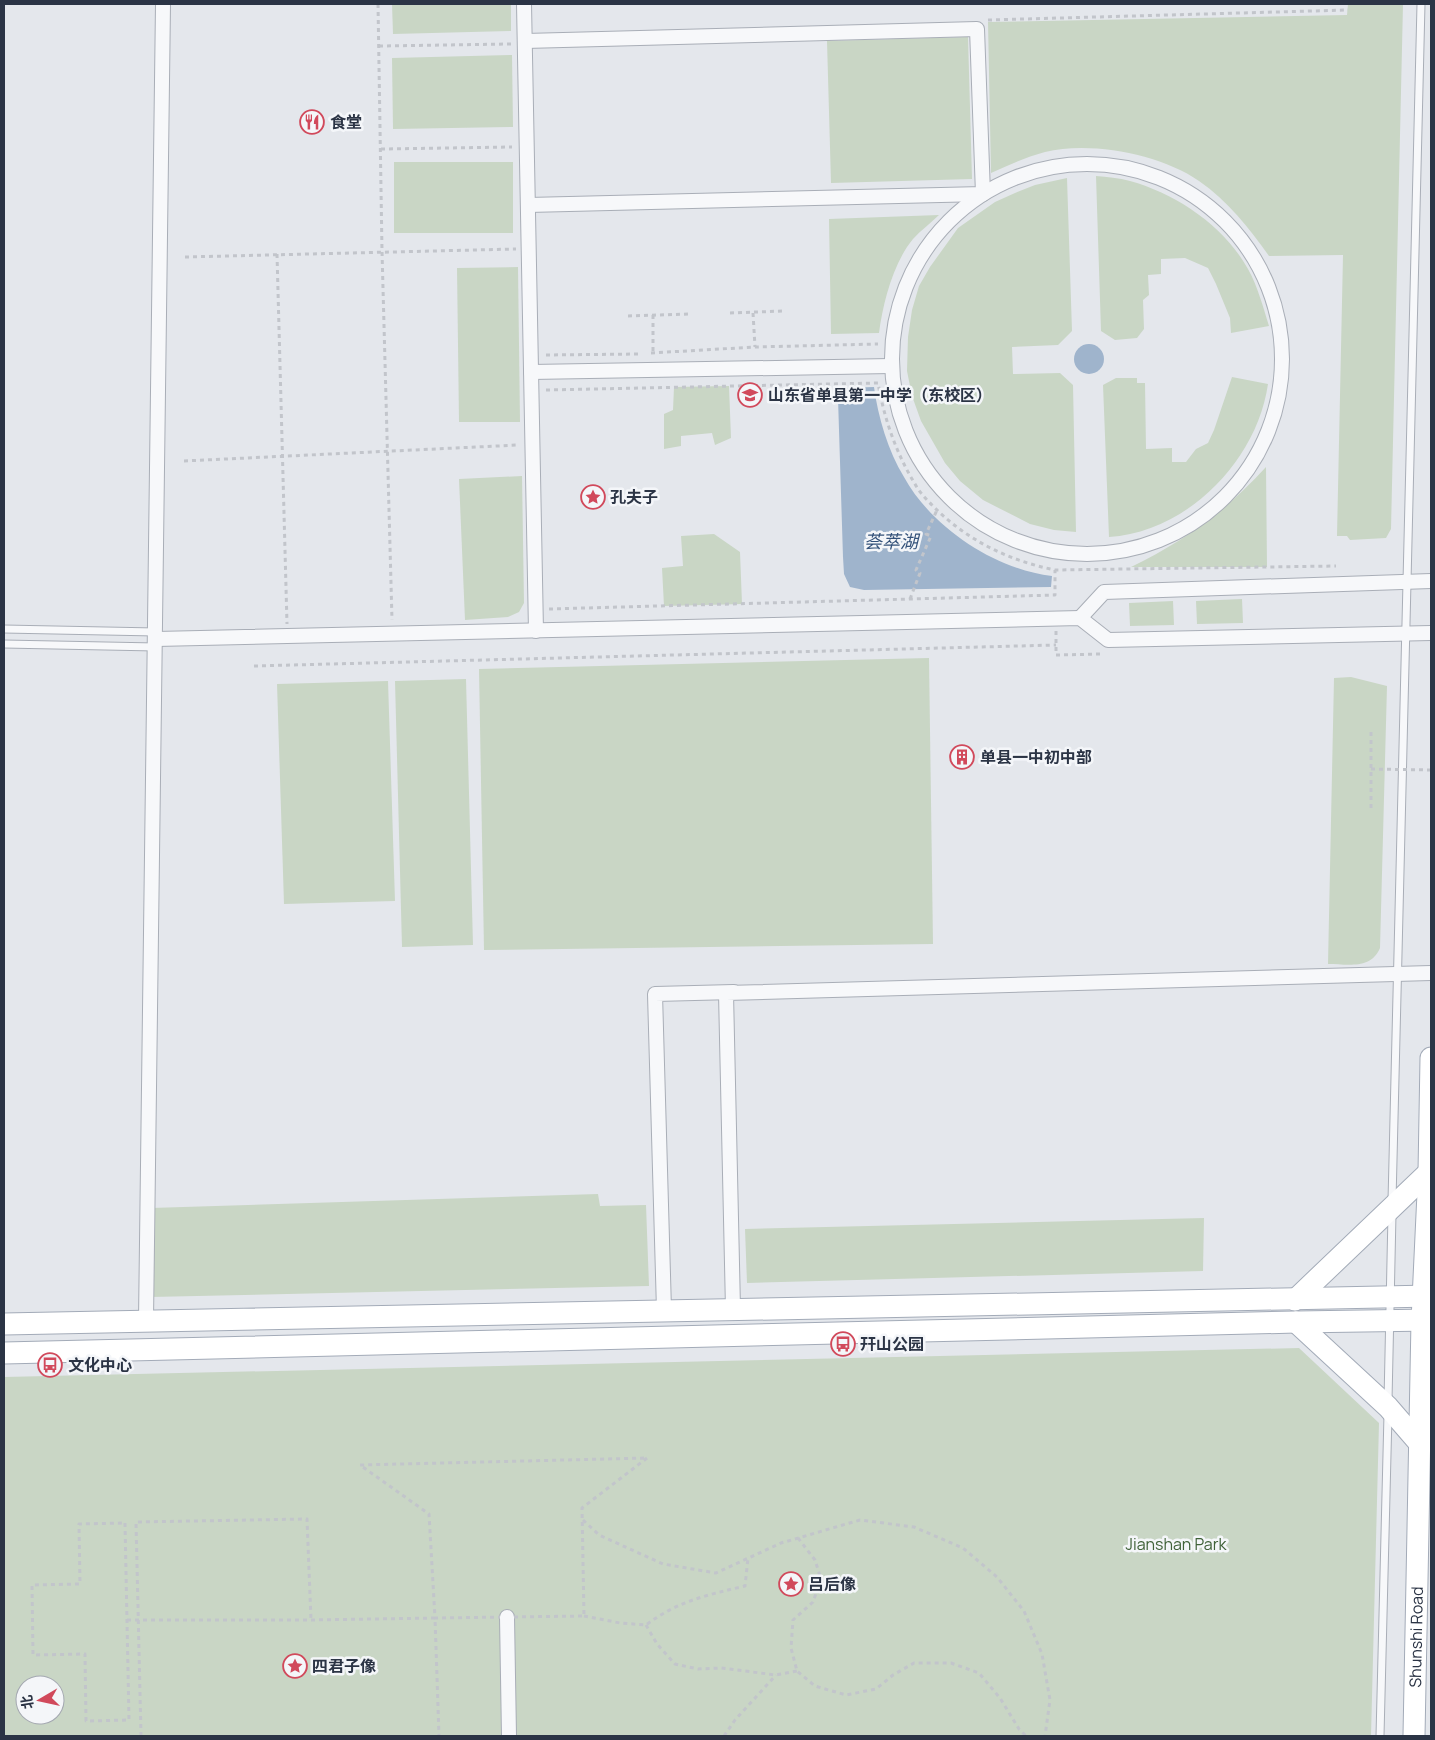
<svg xmlns="http://www.w3.org/2000/svg" width="1435" height="1740" viewBox="0 0 1435 1740" font-family="Manrope,'Noto Sans SC',sans-serif">
	<style>
		.green { fill: #c9d6c5; fill-rule: evenodd }
		.water { fill: #9fb4cc }
		.lines { fill: none; stroke-linecap: round; stroke-linejoin: round }
		.lane-casing { stroke: #a9aeb7; stroke-width: 9 }
		.street-casing { stroke: #a9aeb7; stroke-width: 16 }
		.primary-casing { stroke: #a3abb8; stroke-width: 23 }
		.path { stroke: #c2c5cb; stroke-width: 3; stroke-dasharray: 4 4; stroke-linecap: butt }
		.lane { stroke: #f7f8fa; stroke-width: 7 }
		.street { stroke: #f7f8fa; stroke-width: 14 }
		.primary { stroke: #fff; stroke-width: 21 }
		.path-bridge { stroke: #c2c5cb; stroke-width: 3; stroke-dasharray: 4 4; stroke-linecap: butt }
		.labels { text-anchor: middle; dominant-baseline: central; stroke-width: 5; stroke-linejoin: round; paint-order: stroke }
		.poi-label { font-size: 16px; font-weight: bold; fill: #2b3445; stroke: #f4f6f9; text-anchor: start }
		.park-label { font-size: 16px; fill: #3f6138; stroke: #f4f6f9 }
		.street-label { font-size: 16px; fill: #2b3445; stroke: #f4f6f9 }
		.water-label { font-size: 18px; font-style: italic; fill: #34527a; stroke: #f4f6f9 }
	</style>
	<rect width="100%" height="100%" fill="#e4e7ec"/>
	<g class="green">
		<polygon points="392,4 511,4 511,31 393,34"/>
		<path d="M 1348,4 L 1403,4 L 1391,529 L 1386,538 L 1350,540 L 1347,536 L 1337,536 L 1343,255 L 1269,256 C 1249,228 1228,201 1199,181 C 1160,154 1091,141 1045,152 C 1026,157 1009,165 991,173 L 988,22 L 1347,15 Z"/>
		<polygon points="968,37 972,179 831,183 827,41"/>
		<polygon points="512,55 513,127 393,129 392,58"/>
		<rect x="394" y="162" width="119" height="71"/>
		<path d="M 1096,176 C 1107,177 1119,178 1130,181 C 1177,194 1224,226 1248,269 C 1258,287 1263,307 1269,326 L 1231,333 L 1230,318 L 1216,284 L 1208,268 L 1185,258 L 1161,259 L 1161,274 L 1148,275 L 1149,295 L 1143,300 L 1144,329 L 1137,338 L 1115,340 L 1101,331 Z"/>
		<polygon points="1067,178 1072,331 1058,345 1012,347 1013,374 1060,373 1073,385 1076,532 1054,530 1030,524 983,500 960,481 945,463 921,421 912,396 907,371 908,337 912,310 919,286 930,267 958,228 995,202 1015,193 1035,185"/>
		<path d="M 939,215 C 931,223 921,230 913,239 C 893,263 883,303 879,333 L 831,334 L 829,219 Z"/>
		<polygon points="518,267 520,422 459,422 457,268"/>
		<path d="M 1232,377 L 1268,384 C 1257,461 1187,532 1109,537 L 1103,385 L 1116,378 L 1137,378 L 1137,383 L 1145,383 L 1146,449 L 1172,448 L 1172,462 L 1186,462 L 1196,449 L 1208,443 L 1214,430 Z"/>
		<polygon points="729,386 731,438 715,445 712,433 681,436 681,446 664,449 664,414 673,410 674,387"/>
		<path d="M 1266,467 L 1267,567 L 1131,567 C 1183,542 1227,510 1266,467 Z"/>
		<polygon points="522,476 524,603 519,612 508,617 465,620 459,479"/>
		<polygon points="714,534 740,552 742,604 664,606 662,568 683,566 681,536"/>
		<polygon points="1242,599 1243,623 1197,624 1196,601"/>
		<polygon points="1173,601 1174,625 1130,626 1129,603"/>
		<polygon points="929,658 933,944 484,950 479,669"/>
		<path d="M 1351,677 L 1387,686 L 1380,948 C 1371,970 1347,964 1328,964 L 1334,678 Z"/>
		<polygon points="466,679 473,945 402,947 395,681"/>
		<polygon points="388,681 395,901 284,904 277,684"/>
		<polygon points="598,1194 600,1206 646,1205 649,1286 150,1297 151,1208"/>
		<polygon points="1204,1218 1203,1271 747,1283 745,1229"/>
		<path d="M 1299,1348 L 1379,1423 L 1371,1736 L 4,1736 L 4,1377 ZM 25,1685 L 55,1685 L 55,1715 L 25,1715 Z"/>
	</g>
	<g class="water">
		<circle cx="1089" cy="359" r="15"/>
		<path d="M 874,387 C 878,417 888,451 904,477 C 931,527 996,570 1052,576 L 1051,587 L 864,590 L 850,587 L 844,574 L 843,557 L 838,398 L 842,388 Z"/>
	</g>
	<g class="lines">
		<g class="lane-casing">
			<g id="lane">
				<polyline points="4,629 156,632"/>
				<polyline points="4,644 156,647"/>
				<polyline points="1392,1201 1421,4"/>
				<polyline points="1388,1401 1392,1214"/>
				<polyline points="1380,1736 1388,1414"/>
			</g>
		</g>
		<g class="street-casing">
			<g id="street">
				<polyline points="524,4 536,631"/>
				<polyline points="525,41 977,29 983,194 528,205"/>
				<circle cx="1087" cy="359" r="195"/>
				<polyline points="531,372 891,366"/>
				<polyline points="1080,618 1104,592 1431,581"/>
				<polyline points="156,639 1080,618 1108,640 1431,633"/>
				<polyline points="733,1309 726,993 1431,973"/>
				<polyline points="664,1310 655,994 734,992"/>
				<polyline points="146,1320 163,4"/>
				<polyline points="507,1617 509,1736"/>
			</g>
		</g>
		<g class="primary-casing">
			<g id="primary">
				<polyline points="1295,1300 1429,1172"/>
				<polyline points="1296,1322 1388,1407 1420,1444"/>
				<polyline points="4,1324 1431,1296"/>
				<polyline points="4,1353 1296,1322 1431,1320"/>
				<path id="s1" d="M 1414,1736 L 1422,1321 L 1429,1172 L 1431,1058"/>
			</g>
		</g>
		<g class="path">
			<polyline points="378,4 382,251 392,620"/>
			<polyline points="988,20 1348,10"/>
			<polyline points="379,46 511,44"/>
			<polyline points="381,149 512,147"/>
			<polyline points="277,254 287,624"/>
			<polyline points="185,257 516,249"/>
			<polyline points="730,313 783,311"/>
			<polyline points="753,313 755,347"/>
			<polyline points="653,315 653,353"/>
			<polyline points="628,316 691,314"/>
			<polyline points="651,353 755,347 878,344"/>
			<polyline points="546,355 640,354"/>
			<path d="M 546,390 L 878,383 C 884,418 896,453 915,484 C 921,495 931,504 940,513 C 973,543 1011,561 1055,570 L 1336,566"/>
			<polyline points="184,461 518,445"/>
			<polyline points="910,599 920,573 916,570 931,536 926,534 937,510"/>
			<polyline points="549,609 1055,595 1055,570"/>
			<polyline points="1056,631 1056,655 1101,654"/>
			<polyline points="254,666 1056,645"/>
			<polyline points="1371,808 1371,732"/>
			<polygon points="647,1458 582,1508 584,1616 435,1618 429,1514 360,1465"/>
			<polyline points="583,1520 599,1535 663,1564 716,1573 781,1543 860,1520 914,1527 963,1548 997,1577 1024,1611 1042,1654 1050,1700 1045,1736"/>
			<polygon points="125,1523 129,1720 86,1721 85,1654 33,1655 32,1585 80,1584 79,1524"/>
			<polyline points="798,1538 815,1560 821,1579 813,1602 793,1620 791,1648 797,1671 815,1686 846,1695 876,1689 893,1675 914,1663 951,1663 979,1673 1000,1698 1019,1729 1026,1736"/>
			<path d="M 584,1616 L 620,1623 L 646,1625 C 678,1601 707,1595 745,1586 L 748,1558"/>
			<polyline points="127,1620 311,1620 435,1618 439,1736"/>
			<polyline points="646,1625 657,1644 675,1664 698,1669 721,1668 776,1675 797,1671"/>
			<polyline points="141,1736 136,1522 307,1519 311,1620"/>
			<polyline points="724,1736 735,1720 776,1675"/>
		</g>
		<use href="#lane" class="lane"/>
		<use href="#street" class="street"/>
		<use href="#primary" class="primary"/>
		<polyline class="path-bridge" points="1371,769 1431,770"/>
	</g>
	<defs>
		<g id="restaurant-ring" transform="scale(1.25)"><circle r="9.5" fill="#f4f6f9" stroke="#d1495b" stroke-width="1.5"/><path d="M-5-6h1v4h1v-4h1v4h1v-4h1v5L-1.5 .5V6h-2V.5L-5-1ZM5-6V6H3V1.5H1.5Q1.5-4 5-6Z" fill="#d1495b"/></g>
		<g id="school-ring" transform="scale(1.25)"><circle r="9.5" fill="#f4f6f9" stroke="#d1495b" stroke-width="1.5"/><path d="M0-5L7-2L0 1L-7-2ZM-4 1L0 2.5L4 1V4Q0 6-4 4Z" fill="#d1495b"/></g>
		<g id="sight-ring" transform="scale(1.25)"><circle r="9.5" fill="#f4f6f9" stroke="#d1495b" stroke-width="1.5"/><path d="M0-6L1.8-2.2L6-1.7L2.9 1.2L3.7 5.4L0 3.3L-3.7 5.4L-2.9 1.2L-6-1.7L-1.8-2.2Z" fill="#d1495b"/></g>
		<g id="building-ring" transform="scale(1.25)"><circle r="9.5" fill="#f4f6f9" stroke="#d1495b" stroke-width="1.5"/><path d="M-4-6H4V6H1V3H-1V6H-4ZM-2.5-4.3h1.7v1.8h-1.7ZM.8-4.3h1.7v1.8H.8ZM-2.5-1h1.7V.8h-1.7ZM.8-1h1.7V.8H.8Z" fill="#d1495b"/></g>
		<g id="bus-ring" transform="scale(1.25)"><circle r="9.5" fill="#f4f6f9" stroke="#d1495b" stroke-width="1.5"/><path d="M-5-6H5V4H4V6H2V4H-2V6H-4V4H-5ZM-3.5-4V0h7V-4ZM-3.5 1.2v1.5H-2V1.2ZM2 1.2v1.5H3.5V1.2Z" fill="#d1495b"/></g>
	</defs>
	<g fill-rule="evenodd">
		<use href="#restaurant-ring" x="312" y="122"/>
		<use href="#school-ring" x="750" y="395"/>
		<use href="#sight-ring" x="593" y="497"/>
		<use href="#building-ring" x="962" y="757"/>
		<use href="#bus-ring" x="843" y="1344"/>
		<use href="#bus-ring" x="50" y="1365"/>
		<use href="#sight-ring" x="791" y="1584"/>
		<use href="#sight-ring" x="295" y="1666"/>
	</g>
	<g class="labels">
		<g class="poi-label">
			<text x="330" y="122">食堂</text>
			<text x="768" y="395">山东省单县第一中学（东校区）</text>
			<text x="610" y="497">孔夫子</text>
			<text x="980" y="757">单县一中初中部</text>
			<text x="860" y="1344">幵山公园</text>
			<text x="68" y="1365">文化中心</text>
			<text x="808" y="1584">吕后像</text>
			<text x="312" y="1666">四君子像</text>
		</g>
		<g class="park-label">
			<text x="1176" y="1544">Jianshan Park</text>
		</g>
		<g class="street-label">
			<text stroke="none"><textPath href="#s1" startOffset="99">Shunshi Road</textPath></text>
		</g>
		<g class="water-label">
			<text x="891" y="541">荟萃湖</text>
		</g>
	</g>
	<rect width="1435" height="1740" fill="none" stroke="#2b3445" stroke-width="10"/>
	<g transform="translate(40 1700) rotate(261)"><circle r="24" fill="#f4f6f9" stroke="#a4a8b1"/>
	<path d="M0-4L9 19L0 12L-9 19Z" fill="#d1495b"/>
	<text y="-8" font-size="14" font-weight="bold" text-anchor="middle" fill="#2b3445">北</text>
	</g>
</svg>
